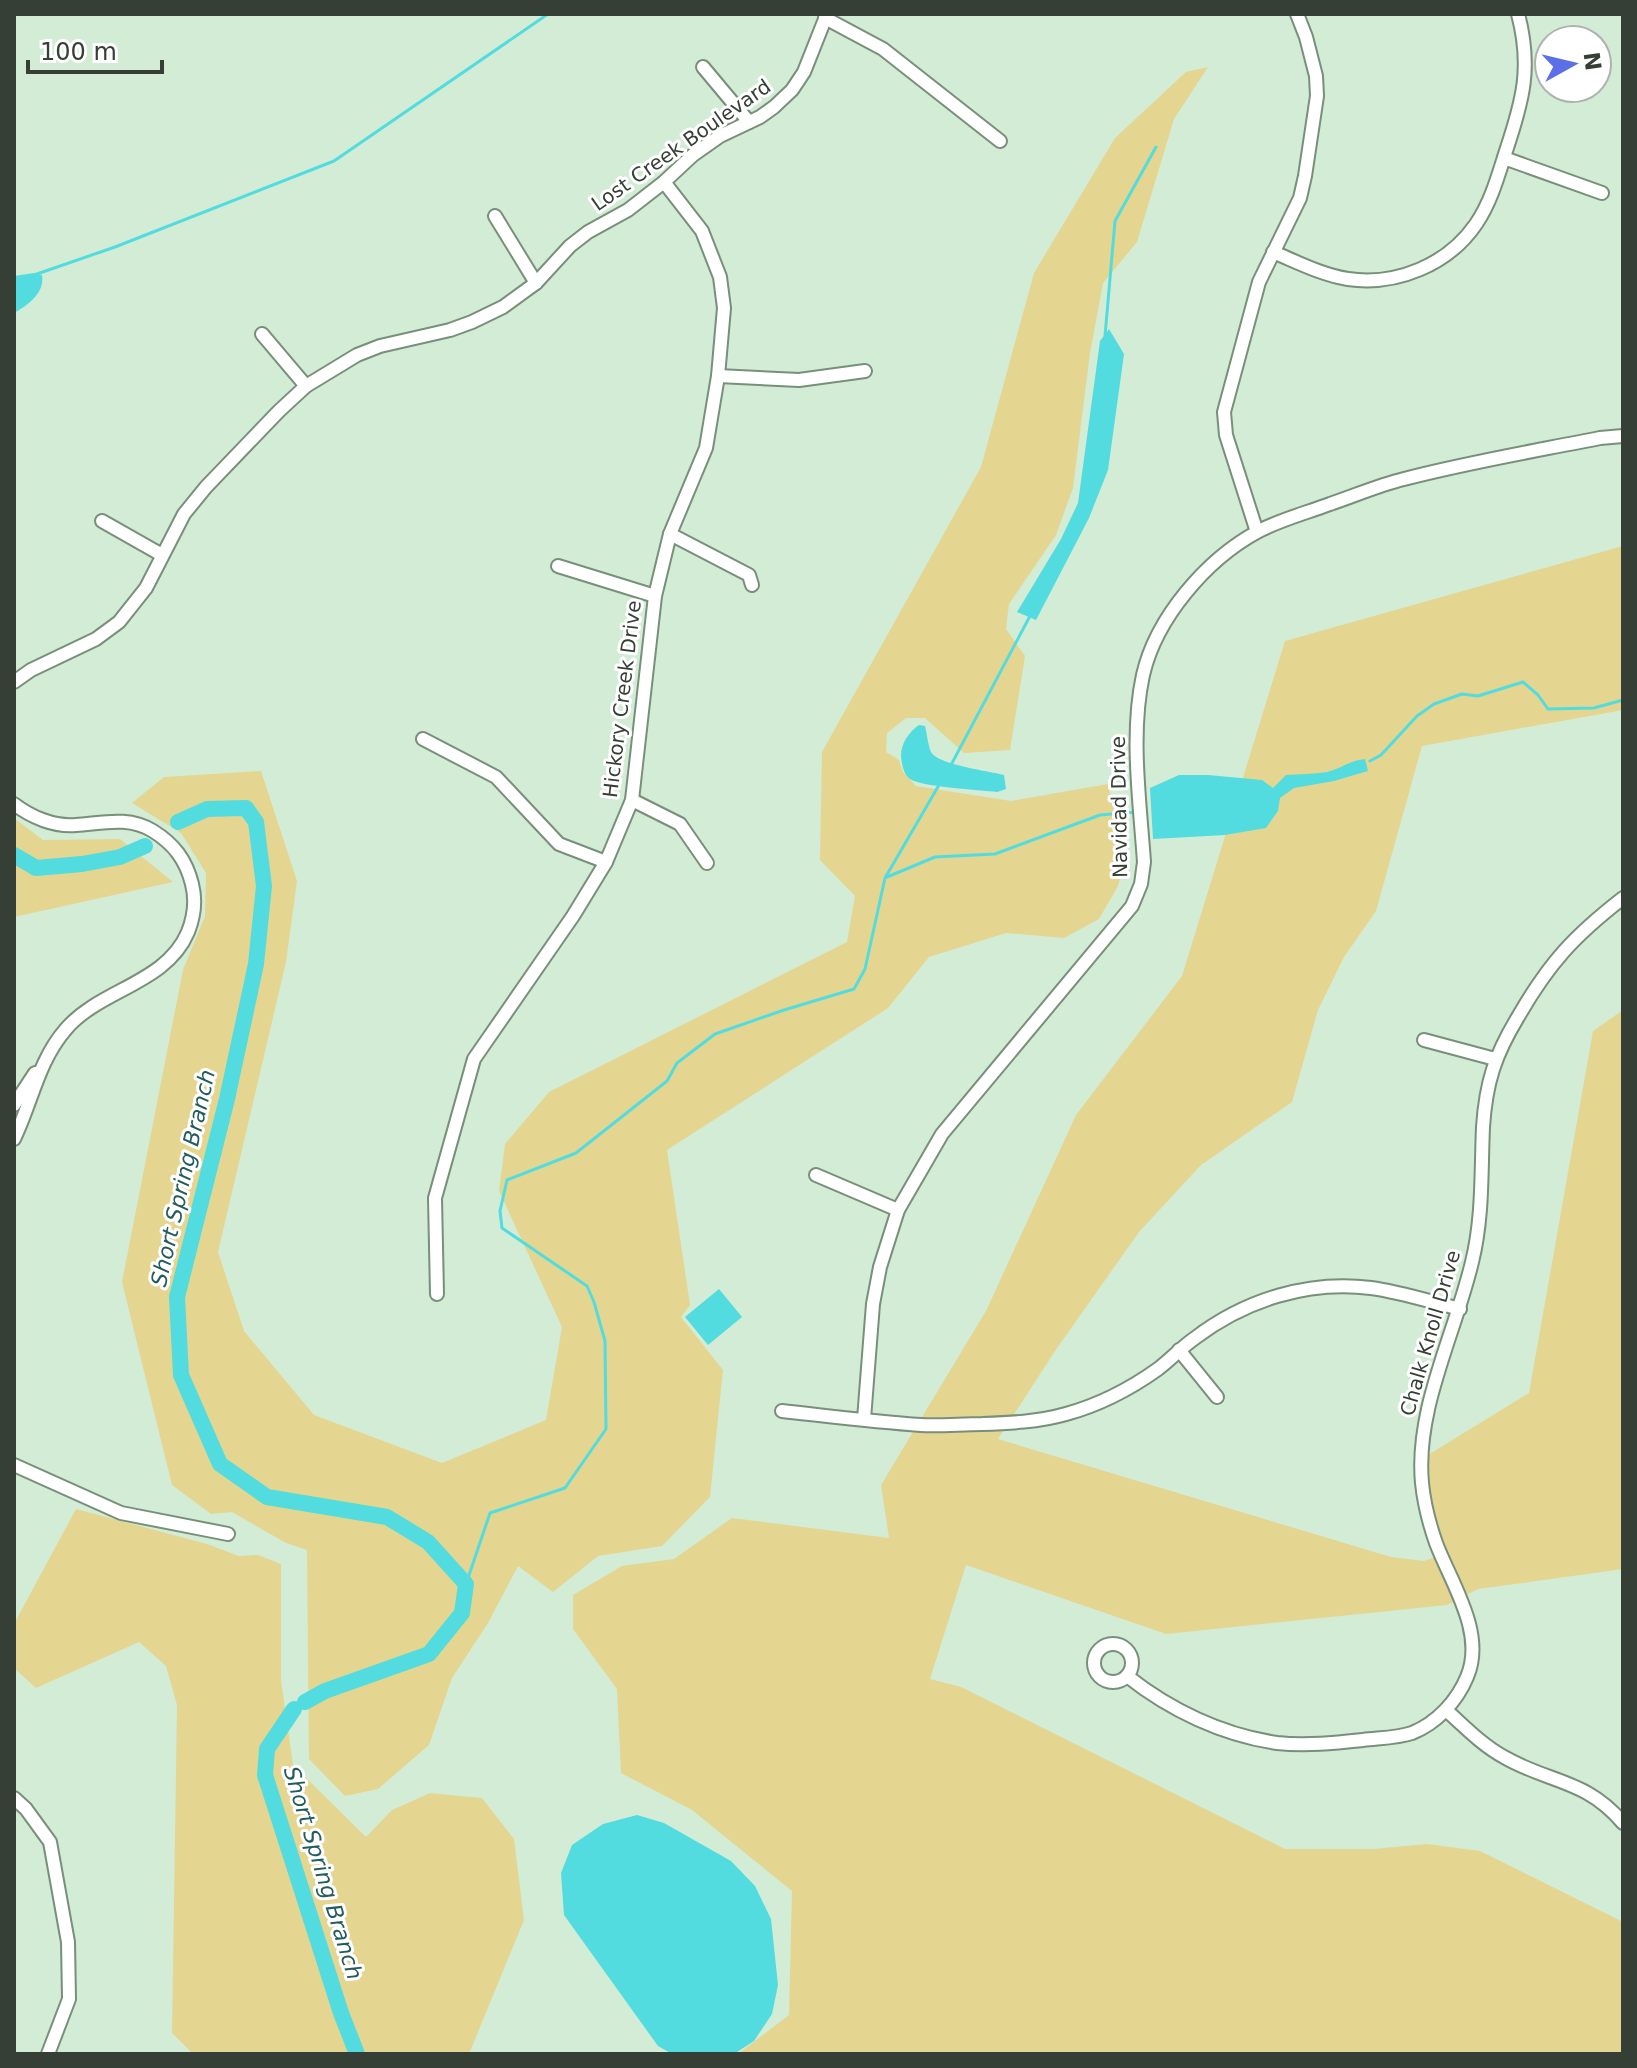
<svg xmlns="http://www.w3.org/2000/svg" width="1637" height="2068" viewBox="0 0 1637 2068" font-family="'DejaVu Sans',sans-serif">
	<style>
		.green { fill: #e4d690 }
		.water { fill: #52dcdf }
		.lines { fill: none; stroke-linecap: round; stroke-linejoin: round }
		.stream { stroke: #52dcdf; stroke-width: 3 }
		.river { stroke: #52dcdf; stroke-width: 16 }
		.minor-casing { stroke: #788f7a; stroke-width: 16 }
		.minor { stroke: #fff; stroke-width: 12 }
		.labels { text-anchor: middle; dominant-baseline: central; stroke-width: 6; stroke-linejoin: round; paint-order: stroke }
		.street-label { font-size: 20px; fill: #363f36; stroke: #fff }
		.water-label { font-size: 22px; font-style: italic; fill: #235c5e; stroke: #fff }
	</style>
	<rect width="100%" height="100%" fill="#d3ecd5"/>
	<g class="green">
		<polygon points="1208,67 1174,119 1137,242 1103,283 1090,353 1073,488 1056,535 1009,604 1006,629 1025,656 1010,750 964,753 925,718 906,718 887,733 886,752 899,760 903,772 916,786 1011,801 1108,784 1126,856 1118,886 1099,919 1064,938 1006,933 929,957 888,1008 667,1150 690,1305 681,1317 723,1370 710,1497 662,1546 598,1556 553,1592 518,1566 488,1623 452,1678 429,1745 378,1789 345,1796 309,1759 307,1550 286,1543 232,1512 211,1514 172,1485 122,1282 183,970 205,916 206,873 181,833 132,803 164,777 261,771 297,881 286,962 218,1252 244,1331 314,1415 442,1463 546,1420 562,1327 499,1191 505,1144 549,1092 847,942 855,896 820,860 822,752 981,467 1034,273 1115,138 1186,72"/>
		<polygon points="1623,546 1623,710 1422,746 1376,911 1344,957 1318,1010 1292,1102 1201,1165 1139,1232 1055,1351 998,1439 1391,1557 1424,1561 1436,1557 1445,1546 1431,1501 1428,1455 1529,1393 1593,1031 1623,1010 1623,1569 1478,1589 1447,1605 1166,1634 966,1565 930,1679 961,1687 1285,1849 1373,1849 1427,1844 1480,1851 1623,1922 1623,2054 738,2054 789,2015 792,1891 692,1810 621,1773 617,1689 573,1629 573,1595 622,1566 674,1559 732,1518 889,1538 881,1485 986,1311 1076,1115 1182,976 1285,641"/>
		<polygon points="14,818 43,840 120,839 173,882 14,917"/>
		<polygon points="76,1509 207,1544 239,1556 258,1555 281,1564 281,1680 293,1765 366,1837 392,1810 430,1793 482,1798 514,1839 524,1920 469,2054 193,2054 172,2033 177,1705 166,1666 139,1642 36,1688 14,1668 14,1624"/>
	</g>
	<g class="water">
		<path d="M 34,273 L 42,275 C 45,293 28,305 14,313 L 14,276 Z"/>
		<polygon points="1109,329 1124,354 1108,470 1089,518 1036,620 1017,612 1061,539 1078,503 1100,341"/>
		<path d="M 919,725 L 925,726 C 927,734 928,745 931,752 C 938,765 989,771 1004,775 L 1006,789 L 997,792 C 980,790 922,787 910,779 C 903,774 902,764 901,756 C 901,743 909,732 919,725 Z"/>
		<path d="M 1365,759 L 1368,771 L 1334,781 L 1294,788 L 1280,798 L 1278,811 L 1266,828 L 1225,835 L 1153,839 L 1150,788 L 1179,775 L 1208,775 L 1262,780 L 1273,788 L 1286,775 C 1299,774 1314,774 1327,772 C 1340,769 1351,760 1365,759 Z"/>
		<polygon points="719,1289 742,1317 708,1345 685,1317"/>
		<polygon points="637,1815 664,1823 731,1861 755,1886 771,1919 778,1985 772,2014 754,2041 734,2054 672,2054 658,2046 564,1915 561,1873 572,1845 603,1824"/>
	</g>
	<g class="lines">
		<g class="stream">
			<polyline points="34,275 115,247 334,161 548,14"/>
			<polyline points="1105,336 1115,221 1156,147"/>
			<polyline points="1370,761 1381,755 1417,716 1434,704 1462,694 1478,696 1523,682 1538,695 1548,709 1594,708 1623,700"/>
			<polyline points="951,765 1030,616"/>
			<polyline points="887,877 935,857 995,854 1100,815 1136,812"/>
			<polyline points="466,1584 490,1513 565,1488 606,1429 605,1341 594,1302 587,1286 502,1228 500,1211 507,1180 576,1153 667,1081 677,1063 715,1034 784,1010 854,989 865,969 885,878 939,785"/>
		</g>
		<g class="river">
			<polyline points="178,822 207,809 246,808 256,822 264,886 256,964 227,1099 177,1297 181,1375 220,1464 267,1497 387,1517 428,1542 466,1584 462,1613 429,1654 325,1691 305,1702"/>
			<polyline points="14,855 36,868 82,864 120,857 145,846"/>
			<polyline points="294,1709 267,1749 265,1775 341,2013 357,2054"/>
		</g>
		<g class="minor-casing">
			<g id="minor">
				<polyline points="825,18 883,49 1000,141"/>
				<polyline points="703,67 749,122"/>
				<polyline points="1504,158 1602,193"/>
				<polyline points="495,216 536,283"/>
				<path d="M 1273,252 C 1297,262 1322,275 1348,279 C 1396,286 1448,265 1476,224 C 1491,202 1498,176 1506,151 C 1523,100 1532,67 1518,14"/>
				<polyline points="262,334 306,386"/>
				<polyline points="718,376 799,380 865,371"/>
				<polyline points="102,521 162,555"/>
				<polyline points="1257,532 1226,435 1224,412 1259,282 1300,198 1305,176 1317,96 1316,76 1306,37 1297,14"/>
				<polyline points="670,534 749,575 752,585"/>
				<polyline points="558,566 655,596"/>
				<polyline points="14,682 31,670 96,639 119,622 146,588 184,514 206,487 279,411 306,386 357,355 380,346 450,330 472,322 503,307 536,283 570,246 588,232 628,210 664,182 693,155 720,136 760,117 774,107 792,90 804,72 827,14"/>
				<polyline points="423,739 496,777 559,844 606,862"/>
				<polyline points="632,800 680,824 707,863"/>
				<path d="M 14,804 C 31,817 54,827 76,825 C 104,823 128,816 153,831 C 174,844 186,860 192,884 C 196,900 194,917 188,932 C 166,984 100,989 66,1029 C 38,1061 32,1102 14,1139"/>
				<polyline points="1424,1040 1495,1059"/>
				<polyline points="14,1105 35,1073"/>
				<polyline points="816,1175 898,1210"/>
				<polyline points="437,1294 435,1198 474,1059 573,916 606,862 632,800 655,596 670,534 706,448 718,376 724,308 720,277 702,231 664,182"/>
				<polyline points="1179,1350 1217,1397"/>
				<path d="M 782,1411 C 828,1416 875,1422 921,1425 C 941,1426 962,1424 982,1424 C 1010,1423 1038,1422 1066,1414 C 1099,1405 1130,1389 1158,1369 C 1171,1359 1182,1347 1195,1338 C 1245,1300 1308,1280 1371,1288 C 1401,1292 1431,1302 1460,1309"/>
				<path d="M 864,1419 L 873,1304 L 880,1267 L 898,1210 L 942,1134 L 1132,906 L 1141,884 L 1144,862 C 1140,803 1130,734 1143,675 C 1156,618 1206,560 1257,532 C 1279,520 1306,513 1330,504 C 1354,496 1379,485 1404,479 C 1469,462 1535,451 1600,438 L 1623,436"/>
				<polyline points="14,1465 121,1513 228,1534"/>
				<circle cx="1113" cy="1663" r="19"/>
				<path d="M 1127,1676 C 1170,1710 1222,1735 1277,1743 C 1306,1746 1335,1743 1363,1740 C 1379,1738 1397,1738 1412,1733 C 1437,1723 1457,1701 1467,1677 C 1486,1633 1451,1583 1436,1543 C 1429,1523 1424,1503 1422,1483 C 1415,1409 1455,1334 1472,1262 C 1483,1218 1481,1172 1483,1127 C 1486,1082 1495,1055 1518,1017 C 1549,963 1574,936 1623,898"/>
				<path d="M 1446,1710 C 1465,1727 1482,1745 1504,1757 C 1549,1783 1586,1779 1623,1823"/>
				<polyline points="14,1798 26,1809 50,1842 68,1942 69,1999 48,2054"/>
			</g>
		</g>
		<use href="#minor" class="minor"/>
	</g>
	<g class="labels">
		<g class="street-label">
			<text transform="translate(681 145) rotate(-35)">Lost Creek Boulevard</text>
			<text transform="translate(622 699) rotate(-83)">Hickory Creek Drive</text>
			<text transform="translate(1119 807) rotate(-91)">Navidad Drive</text>
			<text transform="translate(1430 1333) rotate(-74)">Chalk Knoll Drive</text>
		</g>
		<g class="water-label">
			<text transform="translate(183 1178) rotate(-77)">Short Spring Branch</text>
			<text transform="translate(323 1873) rotate(73)">Short Spring Branch</text>
		</g>
	</g>
	<rect width="1637" height="2068" fill="none" stroke="#363f36" stroke-width="32"/>
	<g transform="translate(1573 64) rotate(82)"><circle r="38" fill="#ffffff" stroke="#afb2af" stroke-width="2"/>
	<path d="M0-6L14 30L0 20L-14 30Z" fill="#5b70e6"/>
	<text y="-12" font-size="22" font-weight="bold" text-anchor="middle" fill="#363f36">N</text>
	</g>
	<path d="M28 60v12h134v-12" fill="none" stroke="#363f36" stroke-width="4"/>
	<text x="40" y="60" font-size="24" fill="#363f36" stroke="#ffffff" stroke-width="6" paint-order="stroke">100 m</text>
</svg>
